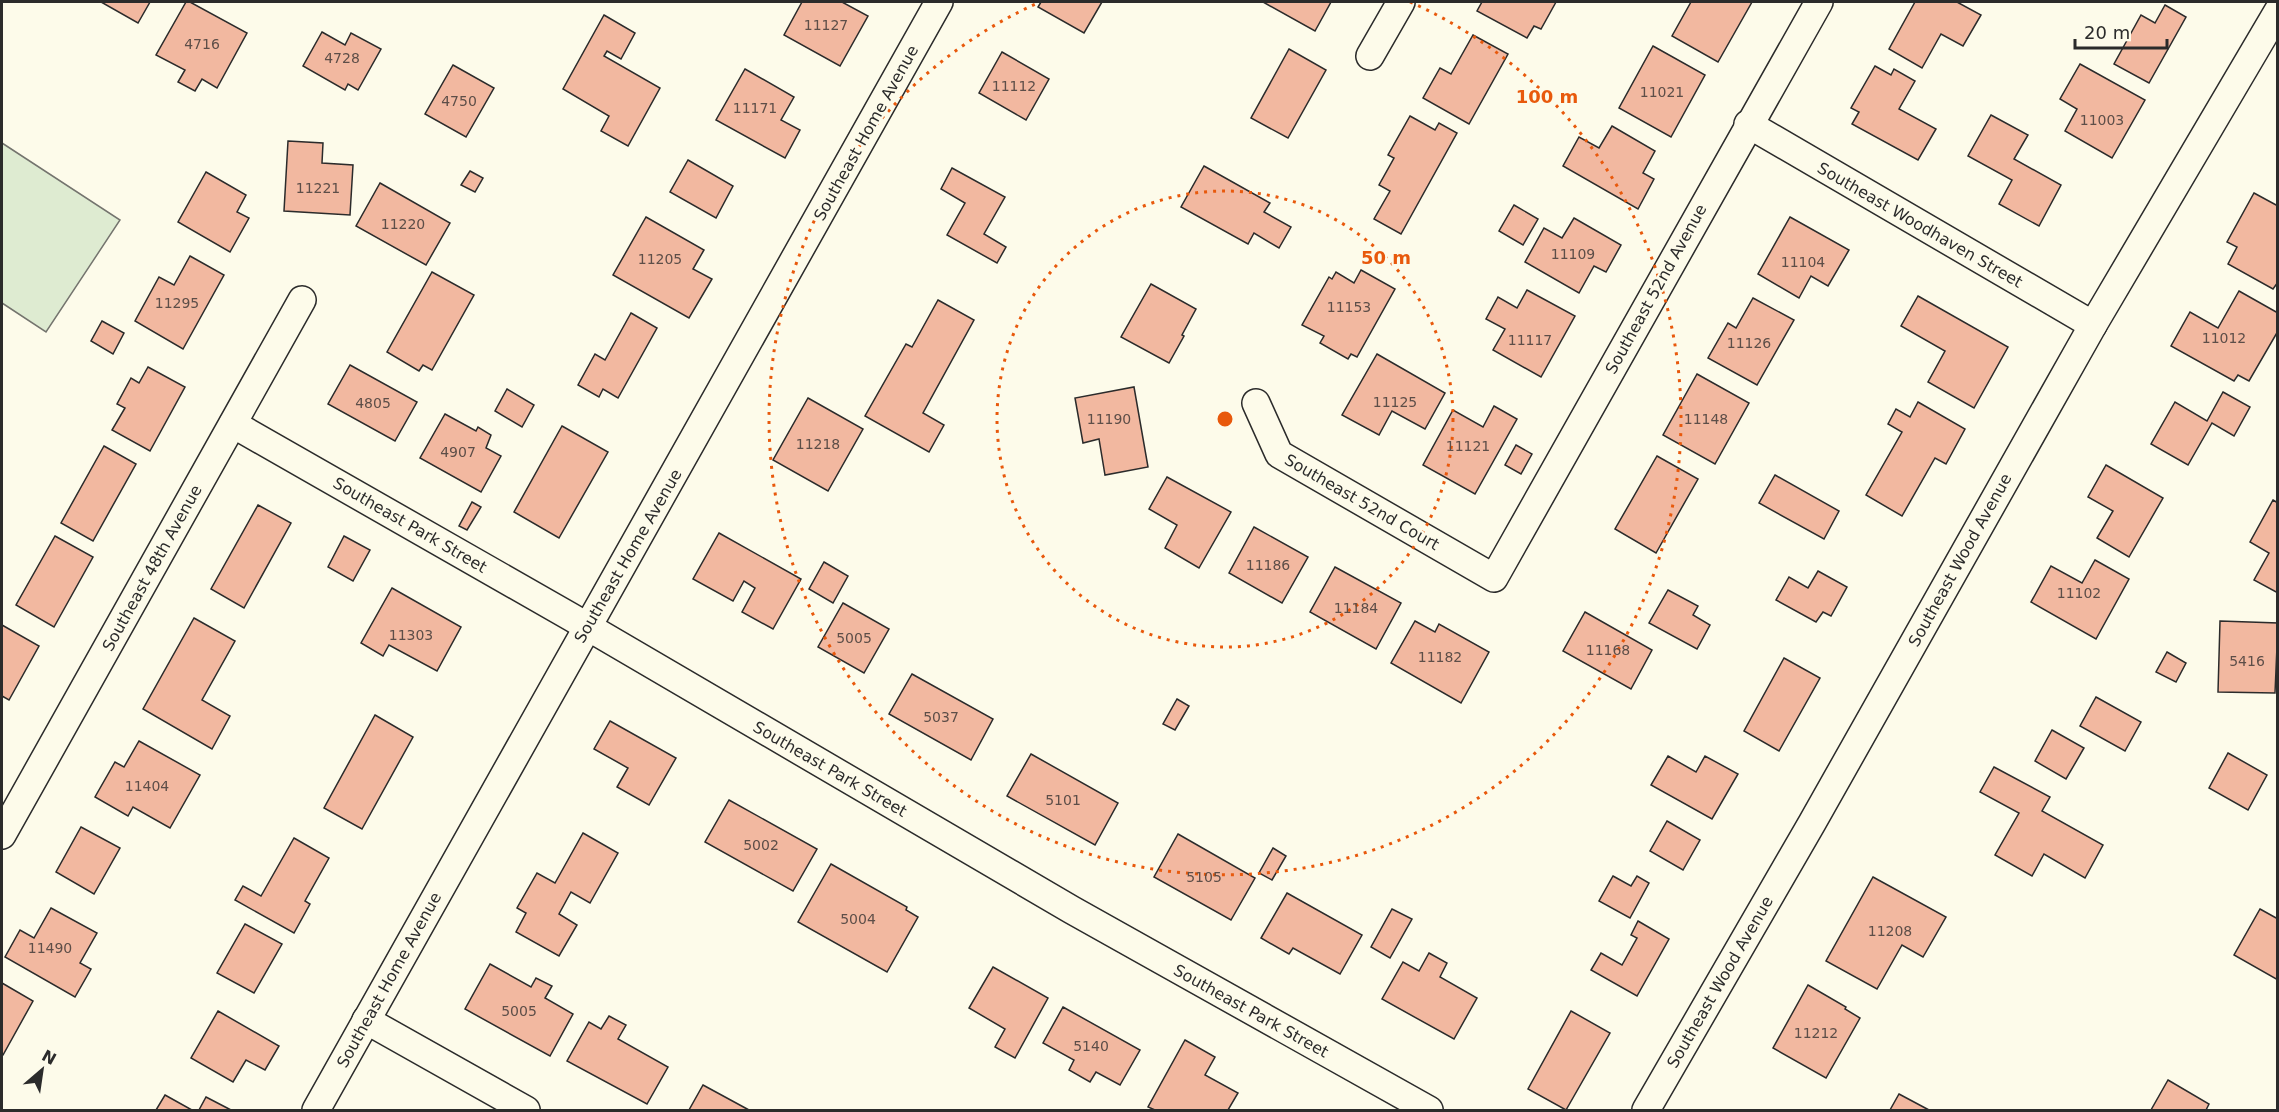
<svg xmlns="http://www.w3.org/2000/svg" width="2279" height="1112" viewBox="0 0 2279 1112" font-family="'DejaVu Sans',sans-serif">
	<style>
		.green { fill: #deebd1; stroke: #74746e; stroke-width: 1.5 }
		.building { fill: #f2b8a0; stroke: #2b2b2b; stroke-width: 1.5 }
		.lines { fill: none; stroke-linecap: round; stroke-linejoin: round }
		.street-casing { stroke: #2b2b2b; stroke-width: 30 }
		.street { stroke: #fdfbea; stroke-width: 27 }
		.ring { fill: none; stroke: #e8590c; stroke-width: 3; stroke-dasharray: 3 6 }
		.labels { text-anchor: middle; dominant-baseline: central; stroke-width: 4.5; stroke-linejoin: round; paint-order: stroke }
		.number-label { font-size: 14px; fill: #5d4e48 }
		.street-label { font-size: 16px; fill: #2b2b2b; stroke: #fdfbea }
		.centre { fill: #e8590c; stroke: #fdfbea; stroke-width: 3 }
		.ring-label { font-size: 18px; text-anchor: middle; font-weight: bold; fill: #e8590c; stroke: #fdfbea; stroke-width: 4.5; stroke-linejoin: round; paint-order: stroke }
	</style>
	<rect width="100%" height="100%" fill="#fdfbea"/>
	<polygon class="green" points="2,143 120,220 46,332 2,303"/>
	<g class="building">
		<polygon points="101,2 150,2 138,23"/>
		<polygon points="186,2 190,2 247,33 217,88 202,79 195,91 178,82 185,70 156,55"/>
		<polygon points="802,2 842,2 868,16 840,66 784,35"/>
		<polygon points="1041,2 1102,2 1084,33 1038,7"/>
		<polygon points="1263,2 1331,2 1315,31"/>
		<polygon points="1482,2 1556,2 1541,29 1534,26 1527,38 1477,11"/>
		<polygon points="1691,2 1752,2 1718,62 1672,36"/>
		<polygon points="1915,2 1957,2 1981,15 1963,46 1941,34 1922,68 1889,49"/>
		<polygon points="2165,5 2186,17 2149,83 2114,64 2141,15 2155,23"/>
		<polygon points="604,15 635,33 621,59 607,51 604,56 660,88 628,146 601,131 609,116 563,89"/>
		<polygon points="322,32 345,45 351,33 381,49 358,90 348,84 345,90 303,66"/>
		<polygon points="1473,35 1508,54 1469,124 1423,98 1440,68 1451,74"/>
		<polygon points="1653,46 1705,75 1671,137 1619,108"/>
		<polygon points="1289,49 1326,70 1288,138 1251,118"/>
		<polygon points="1002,52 1049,79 1026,120 979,93"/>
		<polygon points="2080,64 2145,100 2112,158 2065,131 2077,109 2060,99"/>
		<polygon points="453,65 494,88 466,137 425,114"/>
		<polygon points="1875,66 1891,75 1894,69 1915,81 1899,109 1936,129 1918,160 1852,124 1859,112 1851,108"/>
		<polygon points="745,69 794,97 781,120 800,130 785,158 716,120"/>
		<polygon points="1991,115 2028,135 2014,159 2061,185 2039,226 1999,204 2012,180 1968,156"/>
		<polygon points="1410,116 1435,130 1439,123 1457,133 1401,234 1374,219 1390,191 1379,185 1394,158 1388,155"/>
		<polygon points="1612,126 1655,151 1643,173 1654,179 1638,209 1563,166 1579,137 1599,148"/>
		<polygon points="288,141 323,143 322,163 353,165 350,215 284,211"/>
		<polygon points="688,160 733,186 716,218 670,192"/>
		<polygon points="1204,166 1270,203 1264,212 1291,227 1279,248 1254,233 1248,244 1181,207"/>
		<polygon points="952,168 1005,197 984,234 1006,247 997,263 947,235 965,203 941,189"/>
		<polygon points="470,171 483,178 475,192 461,185"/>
		<polygon points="206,172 246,195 237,212 249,218 230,252 178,222"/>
		<polygon points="380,183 450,223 426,265 356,226"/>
		<polygon points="2254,193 2278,206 2278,282 2273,289 2228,264 2237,247 2227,242"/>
		<polygon points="1514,205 1538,219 1523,245 1499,231"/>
		<polygon points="646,217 704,250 693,269 712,279 689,318 613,275"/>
		<polygon points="1790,217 1849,250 1828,286 1811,276 1799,298 1758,274"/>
		<polygon points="1574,218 1621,245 1606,272 1594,266 1579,293 1525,262 1544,228 1562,238"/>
		<polygon points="190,256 224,275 183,349 135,321 159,277 174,285"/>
		<polygon points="1361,270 1395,289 1357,357 1351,354 1348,359 1320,343 1324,336 1302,325 1329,277 1332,279 1336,272 1354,283"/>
		<polygon points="432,272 474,295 432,370 423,365 419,371 387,352"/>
		<polygon points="1151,284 1196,309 1182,335 1184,336 1169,363 1121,337"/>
		<polygon points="1527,290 1575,316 1541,377 1493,350 1505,329 1486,319 1498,297 1517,308"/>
		<polygon points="2239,291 2278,313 2278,331 2249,381 2238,375 2234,381 2171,346 2190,312 2218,328"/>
		<polygon points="1918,296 2008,347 1974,408 1928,382 1945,351 1901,326"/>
		<polygon points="1753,298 1794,320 1757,385 1708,358 1728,323 1736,328"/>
		<polygon points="938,300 974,320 923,413 944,425 929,452 865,416 906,344 912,347"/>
		<polygon points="631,313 657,328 618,398 603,389 599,397 578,385 595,354 605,360"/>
		<polygon points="102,321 124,333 113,354 91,341"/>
		<polygon points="1377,354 1445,393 1425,429 1392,411 1379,435 1342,415"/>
		<polygon points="350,365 417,402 395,441 328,404"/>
		<polygon points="148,367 185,387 150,451 112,430 125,408 117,404 131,378 139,383"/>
		<polygon points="1697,374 1749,403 1715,464 1663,435"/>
		<polygon points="1134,387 1148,467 1105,475 1099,439 1083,443 1075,398"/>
		<polygon points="507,389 534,405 522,427 495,411"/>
		<polygon points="2223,392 2250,407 2234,436 2212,423 2188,465 2151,444 2175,402 2207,421"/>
		<polygon points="808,398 863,429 828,491 773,460"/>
		<polygon points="1918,402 1965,429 1946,464 1935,458 1902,516 1866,495 1902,432 1888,424 1896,409 1910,417"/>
		<polygon points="1494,406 1517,419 1475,494 1423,465 1453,410 1483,427"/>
		<polygon points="445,414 476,431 478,427 491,435 486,448 501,456 481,492 420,458"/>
		<polygon points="562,426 608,452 559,538 514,512"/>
		<polygon points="1516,445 1532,454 1521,474 1505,465"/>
		<polygon points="104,446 136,464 93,541 61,523"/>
		<polygon points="1657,456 1698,479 1656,553 1615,529"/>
		<polygon points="2106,465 2163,498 2129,557 2097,538 2113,511 2088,497"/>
		<polygon points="1775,475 1839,511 1824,539 1759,503"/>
		<polygon points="1167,477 1231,512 1199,568 1165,548 1177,525 1149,509"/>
		<polygon points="2273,500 2278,503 2278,593 2254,580 2269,553 2250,542"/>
		<polygon points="472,502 481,507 467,530 459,526"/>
		<polygon points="258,505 291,523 244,608 211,589"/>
		<polygon points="1254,527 1308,557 1282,603 1229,573"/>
		<polygon points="719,533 801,579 773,629 742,612 755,588 744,581 733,601 693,579"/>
		<polygon points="55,536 93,557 54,627 16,605"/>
		<polygon points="344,536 370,550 353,581 328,567"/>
		<polygon points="2095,560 2129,579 2096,639 2031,602 2051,566 2082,583"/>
		<polygon points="824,562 848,576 833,603 809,589"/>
		<polygon points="1335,567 1401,603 1376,649 1310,612"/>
		<polygon points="1818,571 1847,587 1831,616 1823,612 1816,622 1776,600 1789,577 1808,588"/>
		<polygon points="392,588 461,627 437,671 389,645 383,656 361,643"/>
		<polygon points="1668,590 1698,606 1693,615 1710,625 1697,649 1649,623"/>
		<polygon points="843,603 889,629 864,673 818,647"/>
		<polygon points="1585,612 1652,650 1631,689 1563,651"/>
		<polygon points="194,618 235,641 202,700 230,716 212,749 143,709"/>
		<polygon points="1415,621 1435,632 1439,624 1489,652 1461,703 1391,663"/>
		<polygon points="2220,621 2278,623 2275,693 2218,692"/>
		<polygon points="2,625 39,646 9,700 2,696"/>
		<polygon points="2167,652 2186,663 2176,682 2156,672"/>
		<polygon points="1784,658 1820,678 1779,751 1744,731"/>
		<polygon points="912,674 993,719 971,760 889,714"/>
		<polygon points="2096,697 2141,722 2125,751 2080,726"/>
		<polygon points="1177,699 1189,706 1175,730 1163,724"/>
		<polygon points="375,715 413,737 362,829 324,808"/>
		<polygon points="610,721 676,758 649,805 617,787 628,768 594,749"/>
		<polygon points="2052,730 2084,748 2066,779 2035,761"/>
		<polygon points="139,741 200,775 170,828 133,807 128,816 95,797 115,762 124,767"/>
		<polygon points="2228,753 2267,775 2248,810 2209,788"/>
		<polygon points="1031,754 1118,803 1095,845 1007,796"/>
		<polygon points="1668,756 1696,772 1705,756 1738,774 1712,819 1651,785"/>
		<polygon points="1994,767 2050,797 2042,811 2103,845 2085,878 2044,854 2032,876 1995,855 2019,813 1980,792"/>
		<polygon points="729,800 817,849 793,891 705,842"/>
		<polygon points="1667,821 1700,840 1683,870 1650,851"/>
		<polygon points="81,827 120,848 94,894 56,872"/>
		<polygon points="583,833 618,853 590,903 571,892 559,914 577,925 559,956 516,932 526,913 517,908 537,873 555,883"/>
		<polygon points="1178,834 1255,878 1231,920 1154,877"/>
		<polygon points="294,838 329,858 305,901 310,904 294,933 235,900 243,886 261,896"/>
		<polygon points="1273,848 1286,856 1272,880 1259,873"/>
		<polygon points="831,864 907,907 906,910 918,917 887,972 798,922"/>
		<polygon points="1613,876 1631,886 1637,876 1649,883 1630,918 1599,901"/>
		<polygon points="1873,877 1946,917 1923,957 1902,945 1877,989 1826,961"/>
		<polygon points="1287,893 1362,935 1340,974 1293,948 1289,954 1261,938"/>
		<polygon points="51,908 97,933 80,963 91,969 75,997 5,957 20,930 34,938"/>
		<polygon points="1392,909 1412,919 1390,958 1371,947"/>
		<polygon points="2260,909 2278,919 2278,980 2234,955"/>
		<polygon points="1638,921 1669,939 1637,996 1591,970 1601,953 1622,965 1637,938 1631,935"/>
		<polygon points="245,924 282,944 254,993 217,973"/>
		<polygon points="1429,953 1447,963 1440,977 1477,998 1454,1039 1382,999 1403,962 1419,971"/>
		<polygon points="490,964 531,987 536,978 552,986 545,998 573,1014 550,1056 465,1009"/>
		<polygon points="993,967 1048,998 1015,1058 995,1047 1005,1029 969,1008"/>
		<polygon points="2,983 33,1001 3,1055 2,1055"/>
		<polygon points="1808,985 1846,1007 1845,1009 1860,1018 1826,1078 1773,1048"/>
		<polygon points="1063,1007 1140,1050 1120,1085 1096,1072 1090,1082 1069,1070 1074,1060 1043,1043"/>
		<polygon points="218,1011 279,1046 265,1070 246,1060 233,1082 191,1058"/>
		<polygon points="1571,1011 1610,1033 1566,1110 1528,1089"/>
		<polygon points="609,1016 626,1025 618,1039 668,1067 647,1104 567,1061 589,1022 601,1029"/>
		<polygon points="1185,1040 1215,1057 1205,1075 1238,1093 1228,1110 1155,1110 1148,1107"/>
		<polygon points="2168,1080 2209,1104 2206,1110 2151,1110"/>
		<polygon points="703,1085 749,1110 689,1110"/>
		<polygon points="1899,1094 1929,1110 1890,1110"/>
		<polygon points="165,1095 192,1110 156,1110"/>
		<polygon points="206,1097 231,1110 199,1110"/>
	</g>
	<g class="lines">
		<g class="street-casing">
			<g id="street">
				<polyline points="1370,56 1401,2"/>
				<polyline points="1748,124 2093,325"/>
				<polyline points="1256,403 1279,454 1494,578 1819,2"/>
				<polyline points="233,424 571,617 1072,910 1429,1110"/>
				<polyline points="2,835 302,300"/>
				<polyline points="366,1020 526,1110"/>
				<polyline points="316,1110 939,2"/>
				<polyline points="1646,1110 1812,823 2093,325 2278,11"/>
			</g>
		</g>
		<use href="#street" class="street"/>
	</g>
	<g class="ring">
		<circle cx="1225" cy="419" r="228"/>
		<path d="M1410 2A456 456 0 1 1 1040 2"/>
	</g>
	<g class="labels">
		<g class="number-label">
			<text x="826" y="25">11127</text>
			<text x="202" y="44">4716</text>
			<text x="342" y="58">4728</text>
			<text x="1014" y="86">11112</text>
			<text x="1662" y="92">11021</text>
			<text x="459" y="101">4750</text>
			<text x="755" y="108">11171</text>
			<text x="2102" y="120">11003</text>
			<text x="318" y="188">11221</text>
			<text x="403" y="224">11220</text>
			<text x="1573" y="254">11109</text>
			<text x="660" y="259">11205</text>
			<text x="1803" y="262">11104</text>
			<text x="177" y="303">11295</text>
			<text x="1349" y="307">11153</text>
			<text x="2224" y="338">11012</text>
			<text x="1530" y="340">11117</text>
			<text x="1749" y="343">11126</text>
			<text x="1395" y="402">11125</text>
			<text x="373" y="403">4805</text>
			<text x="1109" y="419">11190</text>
			<text x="1706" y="419">11148</text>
			<text x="818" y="444">11218</text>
			<text x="1468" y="446">11121</text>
			<text x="458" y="452">4907</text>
			<text x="1268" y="565">11186</text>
			<text x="2079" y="593">11102</text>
			<text x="1356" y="608">11184</text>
			<text x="411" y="635">11303</text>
			<text x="854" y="638">5005</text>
			<text x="1608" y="650">11168</text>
			<text x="1440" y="657">11182</text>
			<text x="2247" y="661">5416</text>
			<text x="941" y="717">5037</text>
			<text x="147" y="786">11404</text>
			<text x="1063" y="800">5101</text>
			<text x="761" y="845">5002</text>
			<text x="1204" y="877">5105</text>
			<text x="858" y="919">5004</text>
			<text x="1890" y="931">11208</text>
			<text x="50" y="948">11490</text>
			<text x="519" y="1011">5005</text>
			<text x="1816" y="1033">11212</text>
			<text x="1091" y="1046">5140</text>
		</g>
		<g class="street-label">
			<text transform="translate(866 133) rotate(-61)">Southeast Home Avenue</text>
			<text transform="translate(1920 225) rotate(30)">Southeast Woodhaven Street</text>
			<text transform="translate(1656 289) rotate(-61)">Southeast 52nd Avenue</text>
			<text transform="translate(1362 502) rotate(30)">Southeast 52nd Court</text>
			<text transform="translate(410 525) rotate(30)">Southeast Park Street</text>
			<text transform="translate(628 556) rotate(-60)">Southeast Home Avenue</text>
			<text transform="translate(1960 560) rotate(-61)">Southeast Wood Avenue</text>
			<text transform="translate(152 568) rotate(-61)">Southeast 48th Avenue</text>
			<text transform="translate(830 769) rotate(30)">Southeast Park Street</text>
			<text transform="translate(389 980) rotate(-61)">Southeast Home Avenue</text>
			<text transform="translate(1720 982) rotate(-60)">Southeast Wood Avenue</text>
			<text transform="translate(1251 1011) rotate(29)">Southeast Park Street</text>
		</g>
	</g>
	<circle cx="1225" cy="419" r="9" class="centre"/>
	<g class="ring-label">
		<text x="1547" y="103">100 m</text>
		<text x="1386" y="264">50 m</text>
	</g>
	<rect width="2279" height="1112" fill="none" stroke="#2b2b2b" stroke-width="6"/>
	<g transform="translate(42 1070) rotate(29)" stroke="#fdfbea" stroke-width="4.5" paint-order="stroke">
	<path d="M0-4.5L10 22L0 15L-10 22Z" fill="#2b2b2b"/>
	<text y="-9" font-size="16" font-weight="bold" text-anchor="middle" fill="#2b2b2b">N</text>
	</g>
	<path d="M2075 39v9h92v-9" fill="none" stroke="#2b2b2b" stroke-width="3"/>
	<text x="2084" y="39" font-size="18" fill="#2b2b2b" stroke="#fdfbea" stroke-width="4.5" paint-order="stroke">20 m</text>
</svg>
